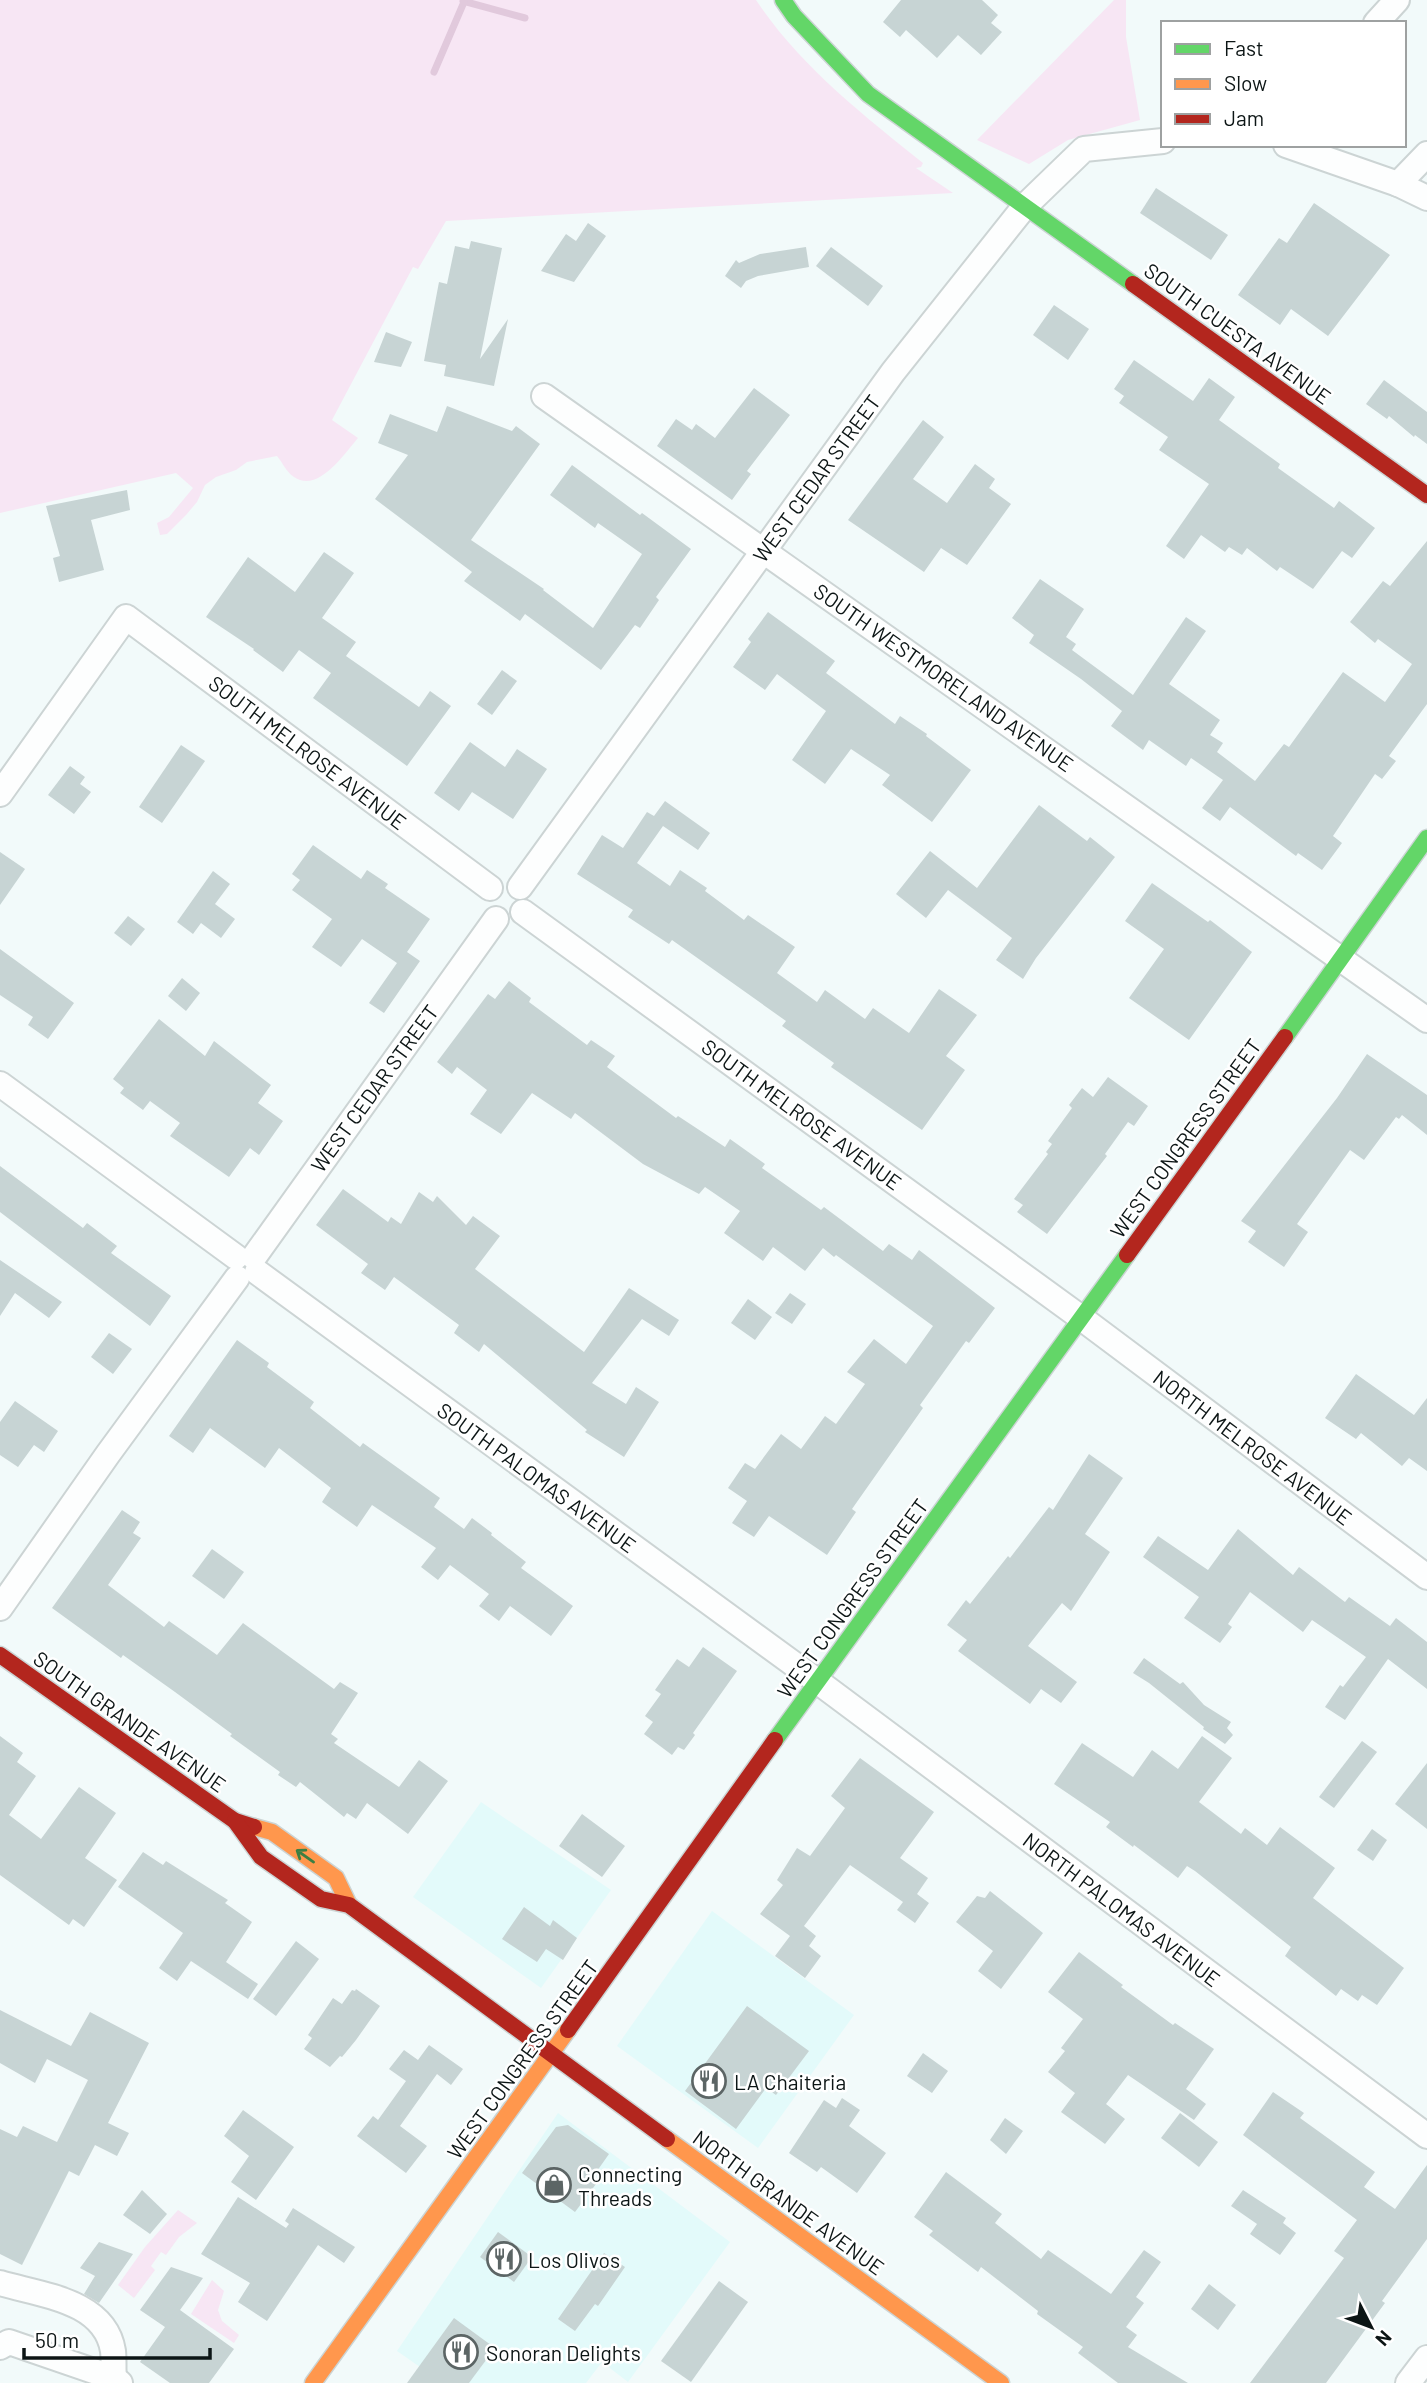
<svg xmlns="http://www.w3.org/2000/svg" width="1427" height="2383" viewBox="0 0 1427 2383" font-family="Barlow,sans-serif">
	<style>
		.built { fill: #e3fafa }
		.green { fill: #f7e6f4 }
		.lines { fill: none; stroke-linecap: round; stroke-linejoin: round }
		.stream { stroke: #e1c9dc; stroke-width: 7 }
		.building { fill: #c7d4d4 }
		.street-casing { stroke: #ccd4d4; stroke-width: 28 }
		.fast-casing { stroke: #ccd4d4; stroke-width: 19 }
		.slow-casing { stroke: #ccd4d4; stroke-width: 19 }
		.jam-casing { stroke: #ccd4d4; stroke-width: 19 }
		.street { stroke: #fdfefe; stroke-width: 24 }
		.fast { stroke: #63d668; stroke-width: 16 }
		.slow { stroke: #ff974d; stroke-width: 16 }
		.jam { stroke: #b3261e; stroke-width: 16 }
		.oneway { stroke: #3c7f43 }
		.labels { text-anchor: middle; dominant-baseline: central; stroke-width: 5; stroke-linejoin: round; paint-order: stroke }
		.street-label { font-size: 21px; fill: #0c1515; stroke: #fff }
		.poi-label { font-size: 21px; fill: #0c1515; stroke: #fff; text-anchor: start }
	</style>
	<rect width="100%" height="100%" fill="#f2fafa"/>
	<g class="built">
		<polygon points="481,1802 611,1890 541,1988 413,1897"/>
		<polygon points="712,1911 854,2015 758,2148 617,2046"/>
		<polygon points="558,2113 730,2242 628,2382 602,2362 586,2383 443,2383 397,2351"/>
	</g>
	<g class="green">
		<path d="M 0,0 L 756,0 C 800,66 862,114 923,163 L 921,167 L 916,168 L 953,193 L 446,221 L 418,269 L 413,267 L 332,420 L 358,438 C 345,453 318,494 294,477 C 286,472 283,463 277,456 L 247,462 L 236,470 L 216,477 L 205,485 L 197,502 L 186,515 L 167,534 L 160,535 L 157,523 L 169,517 L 193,488 L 176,473 L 0,513 Z"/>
		<polygon points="1114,0 1126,0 1126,37 1140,120 1068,140 1029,164 977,140"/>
		<polygon points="178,2210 197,2223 179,2237 166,2255 161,2252 151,2266 155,2270 134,2298 118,2285 145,2247"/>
		<polygon points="212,2280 224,2291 218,2310 222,2321 239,2335 234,2343 191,2314"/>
	</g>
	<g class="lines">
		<g class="stream">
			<polyline points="463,1 525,18"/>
			<polyline points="434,72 464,2"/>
		</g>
	</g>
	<g class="building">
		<polygon points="901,0 982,0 998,15 991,23 1002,32 981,55 958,35 937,58 906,30 900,37 883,22"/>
		<polygon points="1156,188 1228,235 1211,260 1140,213"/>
		<polygon points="1314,203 1390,255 1328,336 1291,309 1280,325 1238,295 1279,238 1287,243"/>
		<polygon points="588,223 606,236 574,282 541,271 566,234 576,241"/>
		<polygon points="471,241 502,248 480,359 508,319 494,386 444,376 446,365 424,361 439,282 447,284 455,246 469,249"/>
		<polygon points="806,247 809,267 758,276 746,281 741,288 725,276 736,260 739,263 760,254"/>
		<polygon points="831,247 883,286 868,306 816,266"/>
		<polygon points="1054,305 1089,329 1068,360 1033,335"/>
		<polygon points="386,332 412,342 401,367 374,362"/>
		<polygon points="1134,360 1193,401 1209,378 1235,397 1219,420 1280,464 1278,468 1334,508 1339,501 1375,528 1352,558 1342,551 1313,589 1280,567 1277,571 1247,548 1242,555 1229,547 1225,552 1201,535 1184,559 1166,546 1209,484 1159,450 1168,437 1119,403 1124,396 1114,389"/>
		<polygon points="1384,380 1427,412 1427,444 1415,435 1414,437 1389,416 1387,419 1366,404"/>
		<polygon points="754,388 790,415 747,471 751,474 732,500 657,446 676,419 692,430 696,424 715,438"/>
		<polygon points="447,406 512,431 516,426 540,444 471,540 544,589 543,590 593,628 642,554 598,523 595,528 550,495 572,465 640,515 642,513 691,549 656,597 659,600 640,628 635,625 601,670 525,614 520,621 464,581 472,572 375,499 408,455 378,443 390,414 437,432"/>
		<polygon points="923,420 944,437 913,479 947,503 975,464 995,479 989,488 1011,504 967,565 941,548 924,572 848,520"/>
		<polygon points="127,490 130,510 91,520 104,570 59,582 53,558 60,556 46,506"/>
		<polygon points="1427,541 1427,704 1389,756 1396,761 1382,779 1375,774 1333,836 1342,843 1322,870 1298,853 1296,856 1230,807 1220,821 1202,808 1223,780 1191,758 1186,766 1149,740 1143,750 1111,726 1122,711 1081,679 1029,643 1034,635 1012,618 1040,579 1084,609 1066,637 1076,644 1072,650 1133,695 1186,617 1206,631 1169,684 1220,720 1210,735 1223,743 1217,752 1255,781 1284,744 1289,747 1343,672 1385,702 1412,664 1378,639 1375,643 1350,622 1383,581 1390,586"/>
		<polygon points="324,552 354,573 322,618 356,642 346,656 419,707 430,691 451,706 407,766 313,698 331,673 299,650 283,672 253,650 254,649 206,617 248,557 295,592"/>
		<polygon points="768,612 835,661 826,673 895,724 900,716 927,734 926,736 971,770 932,822 882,785 890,775 851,749 825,784 792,760 826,711 777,674 765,690 733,667 751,642 748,639"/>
		<polygon points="502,670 517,681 492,715 477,704"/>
		<polygon points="470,742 505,767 517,749 547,769 513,819 472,792 459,811 434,793"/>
		<polygon points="181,745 205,761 162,823 139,807"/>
		<polygon points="70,766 85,777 80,784 91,792 74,814 48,795"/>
		<polygon points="665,801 710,833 698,850 663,826 637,863 670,886 680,870 707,888 705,891 744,920 748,915 795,947 777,973 817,1002 825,990 865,1019 873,1008 909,1033 939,989 977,1015 946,1056 965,1070 922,1130 831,1067 834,1063 782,1026 786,1021 672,940 669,944 628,917 633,910 577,874 602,835 623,848 647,812 654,816"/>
		<polygon points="1039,805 1087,841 1090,837 1115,857 1036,958 1023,979 996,960 1012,938 948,890 926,918 896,894 930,851 977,888"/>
		<polygon points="313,845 361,879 367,870 388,884 385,888 430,919 407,952 420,961 384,1013 369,1003 397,963 362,939 341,967 312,947 332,919 292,890 300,880 292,874"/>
		<polygon points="0,852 25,869 0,905"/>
		<polygon points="213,871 230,884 215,904 235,919 221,938 201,923 193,934 177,922"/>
		<polygon points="1152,883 1208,922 1210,920 1252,952 1189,1040 1129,998 1164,949 1125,921"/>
		<polygon points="128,916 145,929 131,946 114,933"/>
		<polygon points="0,949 74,1003 48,1039 28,1025 33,1017 0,995"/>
		<polygon points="182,978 200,993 186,1011 168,996"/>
		<polygon points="509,981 531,998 529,1002 587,1045 591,1040 615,1056 607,1067 676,1118 678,1116 725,1147 730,1139 765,1164 762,1168 821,1210 824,1207 883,1251 889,1244 912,1260 919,1250 995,1308 969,1343 966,1341 920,1405 923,1408 852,1509 856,1512 827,1555 769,1516 754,1537 732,1523 747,1501 728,1488 745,1463 755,1469 781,1434 801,1449 825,1416 836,1424 865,1384 847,1372 874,1339 906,1364 933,1326 836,1255 834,1257 823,1248 805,1271 773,1247 763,1261 724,1233 740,1211 705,1187 699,1194 643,1164 575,1113 571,1119 532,1093 501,1134 470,1114 487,1090 457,1067 452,1074 437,1062 488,994 495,999"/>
		<polygon points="159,1019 205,1056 214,1041 271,1085 258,1103 283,1121 259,1155 250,1148 229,1177 170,1136 180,1123 150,1101 143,1110 120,1093 124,1088 113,1079"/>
		<polygon points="1367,1054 1427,1095 1427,1135 1402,1115 1399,1119 1396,1117 1364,1160 1350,1150 1297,1224 1308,1232 1284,1267 1248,1242 1256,1231 1241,1221 1337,1098"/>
		<polygon points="1108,1077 1148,1106 1134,1126 1128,1122 1105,1154 1107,1156 1047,1234 1017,1212 1023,1205 1014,1199 1048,1154 1046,1152 1052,1144 1048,1141 1072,1108 1069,1105 1082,1088 1093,1097"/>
		<polygon points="0,1166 83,1228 87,1223 117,1246 111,1253 171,1296 150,1326 0,1212"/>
		<polygon points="343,1189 388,1222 391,1217 401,1224 419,1192 433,1202 437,1196 466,1225 473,1216 500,1236 475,1269 584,1352 629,1288 679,1320 669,1336 642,1319 592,1383 626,1404 636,1387 659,1402 624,1457 585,1432 587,1430 484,1344 479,1352 454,1333 459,1325 394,1277 385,1290 361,1273 368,1264 316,1225"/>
		<polygon points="0,1260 62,1302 49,1318 15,1293 0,1316"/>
		<polygon points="790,1293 806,1304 792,1324 775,1313"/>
		<polygon points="748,1299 772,1317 755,1340 731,1323"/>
		<polygon points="109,1333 132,1349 113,1374 91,1357"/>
		<polygon points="237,1340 269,1363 267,1367 314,1402 310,1408 360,1447 363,1443 440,1498 434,1507 464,1529 472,1518 492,1533 491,1535 526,1562 521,1568 573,1606 551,1636 510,1606 499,1621 479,1606 489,1594 450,1565 438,1580 421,1567 436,1548 372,1505 357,1527 322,1502 331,1488 279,1448 265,1468 210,1428 193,1453 169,1436"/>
		<polygon points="1356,1374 1414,1415 1427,1398 1427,1471 1409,1458 1402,1466 1361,1433 1356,1439 1325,1418"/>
		<polygon points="15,1401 58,1431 44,1452 34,1445 18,1467 0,1455 0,1422"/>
		<polygon points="1089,1454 1123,1478 1085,1534 1110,1552 1071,1611 1062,1603 1028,1646 1077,1682 1061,1703 1041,1689 1030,1704 958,1651 967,1640 947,1625 966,1600 970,1604 1008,1556 1010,1558 1049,1507 1053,1510"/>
		<polygon points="122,1510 140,1522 133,1533 141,1538 108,1585 164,1627 169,1621 217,1655 243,1623 334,1689 340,1682 358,1693 331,1734 338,1739 334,1743 399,1787 419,1760 448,1781 408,1834 367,1803 356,1819 347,1813 344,1817 300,1782 296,1787 278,1775 280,1772 230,1736 232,1734 175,1692 123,1655 121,1658 52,1608"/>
		<polygon points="1238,1529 1293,1575 1299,1567 1345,1602 1349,1597 1390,1626 1396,1618 1427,1642 1427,1689 1388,1659 1345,1720 1325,1707 1340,1685 1343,1687 1366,1657 1312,1620 1303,1632 1250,1592 1228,1624 1232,1627 1220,1643 1184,1618 1199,1597 1143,1557 1158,1536 1208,1570"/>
		<polygon points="212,1549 244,1572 224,1599 192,1576"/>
		<polygon points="703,1647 737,1671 693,1733 695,1735 684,1750 678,1747 672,1755 644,1734 653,1722 645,1716 661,1694 655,1690 677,1659 689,1667"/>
		<polygon points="1144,1658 1180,1684 1183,1682 1204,1705 1231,1722 1227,1728 1233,1735 1225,1744 1203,1729 1204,1727 1149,1683 1133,1673"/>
		<polygon points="0,1736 23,1753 17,1762 36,1776 9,1815 41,1839 79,1787 116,1813 85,1858 117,1880 84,1927 73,1919 69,1925 0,1875"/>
		<polygon points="1202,1736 1232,1758 1199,1802 1241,1834 1245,1828 1267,1845 1280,1827 1335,1868 1313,1898 1404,1968 1377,2005 1362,1995 1358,2001 1341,1989 1336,1996 1285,1956 1291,1947 1195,1871 1187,1866 1178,1878 1134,1845 1133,1847 1106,1827 1110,1822 1054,1784 1082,1743 1133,1777 1152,1750 1178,1769"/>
		<polygon points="1362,1741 1377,1752 1334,1808 1319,1797"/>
		<polygon points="860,1758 934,1812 900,1858 928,1878 917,1894 929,1903 915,1923 897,1910 903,1902 850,1865 804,1926 816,1936 809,1946 821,1956 805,1978 775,1956 790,1936 760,1914 783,1885 777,1880 797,1848 810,1856 845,1808 831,1796"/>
		<polygon points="1427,1763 1427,1829 1395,1804"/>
		<polygon points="582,1814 625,1846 602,1877 559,1846"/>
		<polygon points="1372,1829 1387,1840 1373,1861 1357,1850"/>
		<polygon points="143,1852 163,1865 166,1861 228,1900 225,1903 252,1922 226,1962 258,1984 248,1999 191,1961 177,1981 159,1968 183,1933 118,1887"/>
		<polygon points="990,1891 1043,1933 1001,1989 978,1971 993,1951 956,1922 977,1896 985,1898"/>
		<polygon points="524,1907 550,1926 553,1920 577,1938 563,1960 546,1949 537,1962 502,1939"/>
		<polygon points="296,1941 319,1959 276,2016 253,1999"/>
		<polygon points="1079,1952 1123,1985 1121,1987 1173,2025 1175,2023 1214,2049 1186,2089 1206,2104 1194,2120 1128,2075 1106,2104 1125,2119 1105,2144 1061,2112 1075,2093 1048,2072 1065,2051 1061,2048 1083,2019 1048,1992"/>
		<polygon points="356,1989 380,2006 356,2040 342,2057 340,2056 330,2067 304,2049 312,2038 308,2035 333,1998 342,2004 352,1990 355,1991"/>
		<polygon points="747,2006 809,2051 776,2095 766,2088 736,2129 685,2091"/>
		<polygon points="0,2010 71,2046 90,2012 149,2043 108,2123 129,2133 117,2156 95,2145 79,2176 69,2171 22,2265 0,2254 0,2129 17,2137 23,2126 57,2142 88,2080 47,2059 35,2083 0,2063"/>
		<polygon points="429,2045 463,2069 451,2085 437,2074 400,2126 427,2146 406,2173 357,2136 373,2116 378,2120 406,2081 389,2069 404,2050 418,2060"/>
		<polygon points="923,2053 948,2071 932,2093 907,2076"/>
		<polygon points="1273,2092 1304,2113 1300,2118 1375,2172 1364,2187 1395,2209 1427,2165 1427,2239 1382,2301 1385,2303 1326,2383 1250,2383 1344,2258 1334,2251 1357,2220 1243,2135"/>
		<polygon points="842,2098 860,2110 849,2126 886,2153 857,2193 821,2167 817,2172 789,2153 824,2100 836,2108"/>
		<polygon points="243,2110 294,2147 256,2200 231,2182 249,2156 224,2136"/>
		<polygon points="1180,2113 1218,2142 1199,2167 1161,2138"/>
		<polygon points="1005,2118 1023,2131 1006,2154 990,2140"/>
		<polygon points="568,2125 609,2154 590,2181 596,2184 575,2212 522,2173 556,2127"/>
		<polygon points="946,2172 1002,2214 995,2223 1041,2259 1048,2250 1111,2294 1144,2250 1161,2262 1136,2297 1144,2303 1126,2327 1137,2335 1128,2347 1188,2383 1118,2383 1078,2353 1083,2347 1037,2314 1038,2311 981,2267 978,2272 929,2235 933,2231 914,2217"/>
		<polygon points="142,2190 167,2214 150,2234 123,2215"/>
		<polygon points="1243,2190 1286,2218 1283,2223 1296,2233 1280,2255 1250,2234 1257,2224 1231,2206"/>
		<polygon points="238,2197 286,2228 289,2224 285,2221 293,2208 355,2247 344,2263 318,2245 267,2321 238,2302 250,2283 201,2254"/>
		<polygon points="498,2232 532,2257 514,2282 480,2257"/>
		<polygon points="99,2242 133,2254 99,2303 84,2294 95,2276 80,2268"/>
		<polygon points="604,2253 625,2267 598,2306 595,2304 575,2331 558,2319"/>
		<polygon points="171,2267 203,2278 180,2310 234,2349 209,2383 170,2383 140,2362 165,2327 140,2310"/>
		<polygon points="719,2281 748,2302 691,2382 661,2361"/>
		<polygon points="1209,2284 1236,2305 1218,2330 1191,2309"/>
		<polygon points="454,2318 495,2348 469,2383 407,2383"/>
	</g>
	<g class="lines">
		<g class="street-casing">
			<g id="street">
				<polyline points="1376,23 1397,0"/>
				<polyline points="1286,145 1398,184 1427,198"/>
				<polyline points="1398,184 1427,154"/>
				<polyline points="544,396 1427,1020"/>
				<polyline points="0,794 126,617 490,888"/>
				<polyline points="520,887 893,372 1025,206 1084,149 1163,141"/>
				<polyline points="523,912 1080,1317 1427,1577"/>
				<polyline points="0,1084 236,1257"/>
				<polyline points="254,1257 496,919"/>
				<polyline points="257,1272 817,1681 1427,2136"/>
				<polyline points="0,1608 108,1454 237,1278"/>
				<path d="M 0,2283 C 40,2295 105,2300 113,2351 C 114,2360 113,2370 114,2378"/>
				<polyline points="0,2347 9,2342 114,2378 120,2383"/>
				<polyline points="1408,2383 1427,2358"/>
			</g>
		</g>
		<g class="fast-casing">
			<g id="fast">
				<polyline points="783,0 794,16 868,94 1133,284"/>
				<polyline points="1285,1037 1427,838"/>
				<polyline points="775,1740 1127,1255"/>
			</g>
		</g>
		<g class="slow-casing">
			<g id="slow">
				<polyline points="254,1827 272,1832 336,1878 349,1905"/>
				<polyline points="667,2139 1001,2383"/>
				<polyline points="313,2383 568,2030"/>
			</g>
		</g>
		<g class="jam-casing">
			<g id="jam">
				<polyline points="1133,284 1427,495"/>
				<polyline points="1127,1255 1285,1037"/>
				<polyline points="0,1655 235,1821 254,1827"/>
				<polyline points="235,1821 261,1857 321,1899 349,1905 667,2139"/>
				<polyline points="568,2030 775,1740"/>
			</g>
		</g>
		<use href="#street" class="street"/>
		<use href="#fast" class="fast"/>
		<use href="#slow" class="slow"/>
		<use href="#jam" class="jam"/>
	</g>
	<defs><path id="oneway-shaft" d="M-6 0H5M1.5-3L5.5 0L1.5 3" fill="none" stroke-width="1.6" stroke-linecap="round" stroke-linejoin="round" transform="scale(1.75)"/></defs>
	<use class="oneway" href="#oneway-shaft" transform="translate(305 1856) rotate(-145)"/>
	<defs>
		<g id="restaurant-ring" transform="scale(1.75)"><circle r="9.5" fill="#fff" stroke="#5c6565" stroke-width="1.5"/><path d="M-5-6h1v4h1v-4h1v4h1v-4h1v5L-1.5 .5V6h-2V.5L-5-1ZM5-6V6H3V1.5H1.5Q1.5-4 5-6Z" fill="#5c6565"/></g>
		<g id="shop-ring" transform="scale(1.75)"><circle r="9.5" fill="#fff" stroke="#5c6565" stroke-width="1.5"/><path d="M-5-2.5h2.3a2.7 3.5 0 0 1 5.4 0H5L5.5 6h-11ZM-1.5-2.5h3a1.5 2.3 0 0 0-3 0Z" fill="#5c6565"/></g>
	</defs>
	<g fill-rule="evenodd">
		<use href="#restaurant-ring" x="709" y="2081"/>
		<use href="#shop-ring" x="554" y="2185"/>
		<use href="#restaurant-ring" x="504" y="2259"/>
		<use href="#restaurant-ring" x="461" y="2352"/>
	</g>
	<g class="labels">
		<g class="street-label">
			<text transform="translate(1238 333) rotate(36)">SOUTH CUESTA AVENUE</text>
			<text transform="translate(816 478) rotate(-54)">WEST CEDAR STREET</text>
			<text transform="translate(944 677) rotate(35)">SOUTH WESTMORELAND AVENUE</text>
			<text transform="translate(308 752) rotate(37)">SOUTH MELROSE AVENUE</text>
			<text transform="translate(374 1088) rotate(-54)">WEST CEDAR STREET</text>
			<text transform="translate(802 1114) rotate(36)">SOUTH MELROSE AVENUE</text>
			<text transform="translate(1185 1138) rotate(-54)">WEST CONGRESS STREET</text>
			<text transform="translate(1253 1447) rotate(37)">NORTH MELROSE AVENUE</text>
			<text transform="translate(537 1477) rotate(36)">SOUTH PALOMAS AVENUE</text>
			<text transform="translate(852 1598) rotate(-54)">WEST CONGRESS STREET</text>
			<text transform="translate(130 1721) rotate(35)">SOUTH GRANDE AVENUE</text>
			<text transform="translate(1122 1909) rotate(37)">NORTH PALOMAS AVENUE</text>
			<text transform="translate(522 2059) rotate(-54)">WEST CONGRESS STREET</text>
			<text transform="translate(789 2202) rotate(36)">NORTH GRANDE AVENUE</text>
		</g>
		<g class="poi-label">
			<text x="734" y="2081">LA Chaiteria</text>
			<text x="578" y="2173">Connecting<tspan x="578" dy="24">Threads</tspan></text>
			<text x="528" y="2259">Los Olivos</text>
			<text x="486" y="2352">Sonoran Delights</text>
		</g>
	</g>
	<rect x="1161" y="21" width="245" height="126" fill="#ffffff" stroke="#9ea1a1" stroke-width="2"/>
	<rect x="1175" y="44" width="35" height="10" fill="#63d668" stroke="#9ea1a1" stroke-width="2"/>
	<text x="1224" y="56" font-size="21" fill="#0c1515">Fast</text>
	<rect x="1175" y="79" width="35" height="10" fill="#ff974d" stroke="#9ea1a1" stroke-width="2"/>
	<text x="1224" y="91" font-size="21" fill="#0c1515">Slow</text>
	<rect x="1175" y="114" width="35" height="10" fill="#b3261e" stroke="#9ea1a1" stroke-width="2"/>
	<text x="1224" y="126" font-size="21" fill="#0c1515">Jam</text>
	<g transform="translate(1371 2327) rotate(132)" stroke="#ffffff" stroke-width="5" paint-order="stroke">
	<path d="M0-5L12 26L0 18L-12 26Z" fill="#0c1515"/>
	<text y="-10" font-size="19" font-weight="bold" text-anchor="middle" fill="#0c1515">N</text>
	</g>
	<path d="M24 2348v10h186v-10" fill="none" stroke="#0c1515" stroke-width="3.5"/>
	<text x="35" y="2348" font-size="21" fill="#0c1515" stroke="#ffffff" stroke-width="5" paint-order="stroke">50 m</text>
</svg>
